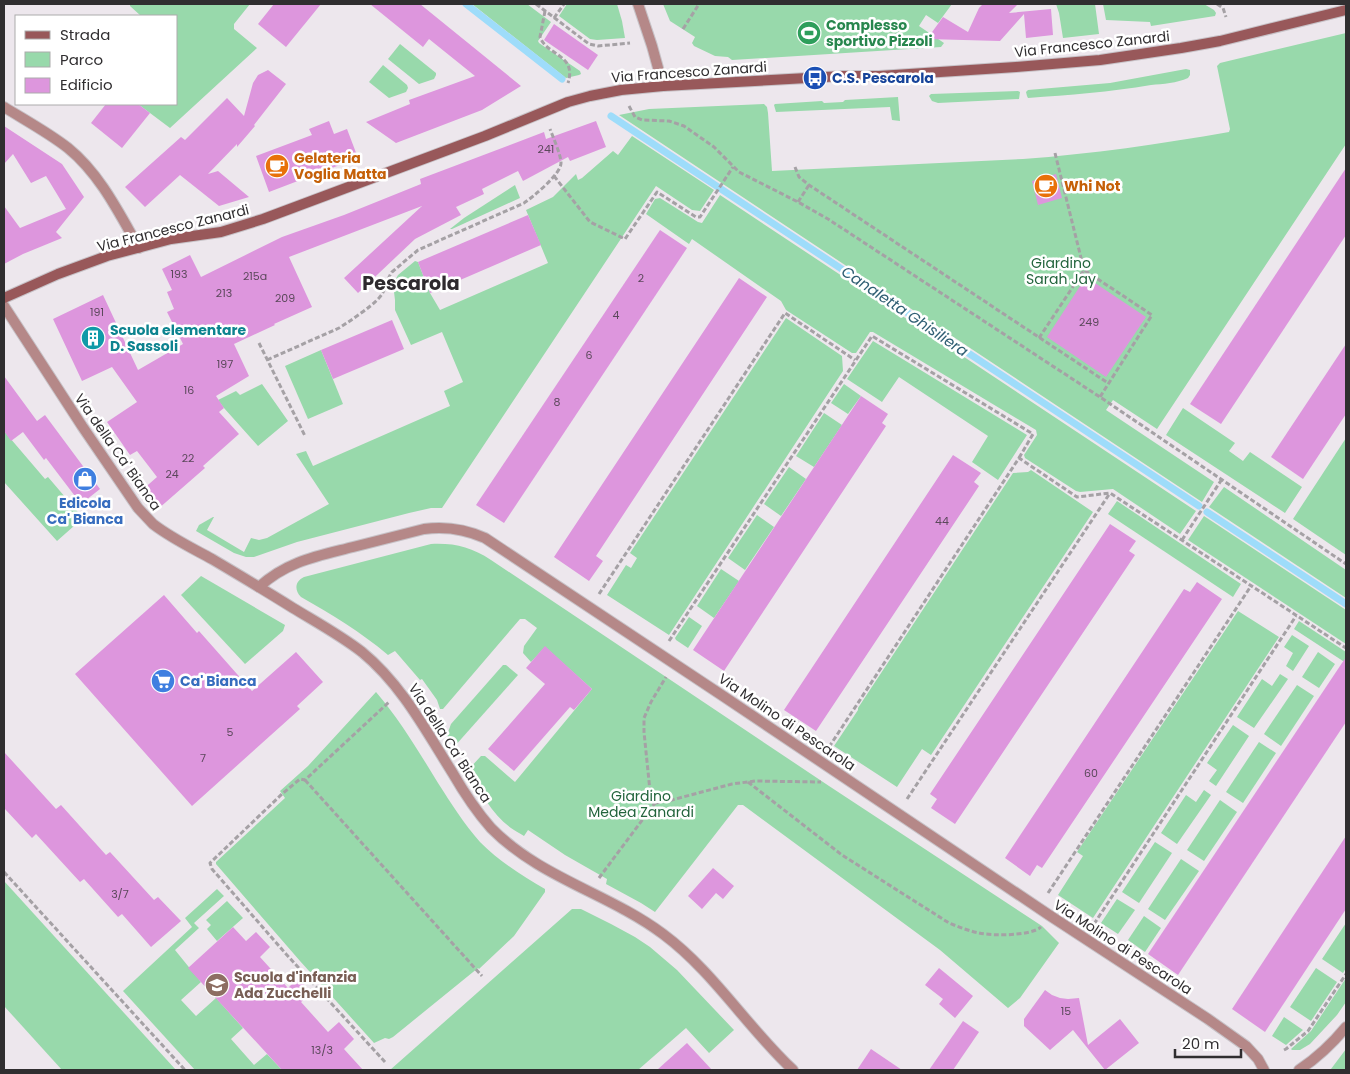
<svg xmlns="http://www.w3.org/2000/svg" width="1350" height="1074" viewBox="0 0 1350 1074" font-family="Poppins,sans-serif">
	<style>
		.green { fill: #98d9ab }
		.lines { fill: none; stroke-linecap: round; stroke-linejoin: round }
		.stream { stroke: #9edcfa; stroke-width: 7 }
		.building { fill: #dd96dd }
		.minor-casing { stroke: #c7c2c7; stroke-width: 12 }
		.secondary-casing { stroke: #c7c2c7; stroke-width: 12 }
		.path { stroke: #a5a1a5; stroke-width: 3; stroke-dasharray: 5 2.5; stroke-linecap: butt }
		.minor { stroke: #b58888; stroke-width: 10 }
		.secondary { stroke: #98585a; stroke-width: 10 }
		.labels { text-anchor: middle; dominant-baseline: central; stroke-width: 5; stroke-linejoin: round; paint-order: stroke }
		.number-label { font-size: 11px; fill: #5b485b }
		.leisure-label { font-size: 14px; font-weight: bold; fill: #27864d; stroke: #fff; text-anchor: start }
		.street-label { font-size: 14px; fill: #302e30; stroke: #fff }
		.transit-label { font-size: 14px; font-weight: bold; fill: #164399; stroke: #fff; text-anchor: start }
		.food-label { font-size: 14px; font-weight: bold; fill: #c56008; stroke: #fff; text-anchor: start }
		.park-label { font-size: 14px; fill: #22643c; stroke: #fff }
		.culture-label { font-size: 14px; font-weight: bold; fill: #0d838f; stroke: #fff; text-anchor: start }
		.shop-label { font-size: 14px; font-weight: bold; fill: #366cbe; stroke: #fff }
		.education-label { font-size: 14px; font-weight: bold; fill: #785e54; stroke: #fff; text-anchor: start }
		.water-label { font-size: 15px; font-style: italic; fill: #2f5e73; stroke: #fff }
		.district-label { font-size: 19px; font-weight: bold; fill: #2e2a2e; stroke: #fff }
	</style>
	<rect width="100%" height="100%" fill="#ede7ed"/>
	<g class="green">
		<polygon points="130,4 250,4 234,24 234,29 257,48 170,128 138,104 176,104 176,16 141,16 130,6"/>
		<polygon points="472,4 527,4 551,22 538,41 539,43 580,71 581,74 579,75 566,78"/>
		<polygon points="567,4 617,4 622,21 625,38 597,40 590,39 559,16"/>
		<polygon points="663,4 952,4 938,23 926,15 919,26 944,43 941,47 732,60 728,57 715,56 694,46 692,43 695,37 670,21"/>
		<polygon points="1056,4 1095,4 1099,34 1063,38 1059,13"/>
		<polygon points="1103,4 1204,4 1214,10 1216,13 1215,16 1151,26 1150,22 1106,20"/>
		<path d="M 1346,33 L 1346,144 L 1157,429 L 1113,400 L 1106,410 L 1214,482 L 1202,502 L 619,115 L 649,109 L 764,104 L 767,107 L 768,113 L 772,171 L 1023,159 C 1092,154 1160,144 1229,132 L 1230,129 L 1217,66 L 1220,63 Z"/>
		<polygon points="400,44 436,73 436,75 434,79 419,84 388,59"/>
		<polygon points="383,65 407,85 408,88 406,92 389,98 369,82"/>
		<path d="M 1186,69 L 1190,70 L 1190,75 L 1188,78 C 1177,83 1163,84 1151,85 C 1110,92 1069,95 1028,98 L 1027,96 L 1026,92 L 1028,90 L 1110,83 Z"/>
		<polygon points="1018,91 1020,92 1019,99 938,103 932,101 929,96 931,94"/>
		<polygon points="898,97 900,121 892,120 890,107 776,112 774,105 775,104 822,101 824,103 843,102 845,100"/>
		<polygon points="632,136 714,190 700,211 692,210 656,186 442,508 431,508 409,513 297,542 254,557 246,557 234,553 196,531 199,525 213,517 214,517 207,530 244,552 251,538 259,540 267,538 329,504 296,454 306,451 313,466 450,406 444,391 463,382 442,332 411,345 395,310 395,300 393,284 398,275 415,261 418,262 430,293 440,310 548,263 526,210 553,197 576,174 578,180 582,178 613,151 618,155"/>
		<polygon points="515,185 520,198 452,229 450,229 464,218"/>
		<polygon points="720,195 1196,511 1180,534 1113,489 1080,492 1076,491 1025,458 1024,455 1037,435 1036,430 873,332 870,332 856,353 852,353 786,310 781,301 692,239 689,244 646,214 655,199 660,198 698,222 702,223"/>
		<polygon points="786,318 842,356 843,371 669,635 607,595 626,565 631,568 637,558 630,553"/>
		<polygon points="873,341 1027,435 998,480 972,462 988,436 899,377 882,402 847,379"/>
		<polygon points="321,350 343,404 308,419 285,366"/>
		<polygon points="262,384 288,421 258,446 224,408 218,400 236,391 240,395"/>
		<polygon points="844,384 861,396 848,414 831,403"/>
		<polygon points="1183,408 1235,443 1229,451 1243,461 1250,452 1302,487 1285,513 1166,435"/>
		<polygon points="824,413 842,425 814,467 796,456"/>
		<polygon points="4,431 45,479 48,477 83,518 57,541 4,482"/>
		<polygon points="1346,438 1346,555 1293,519"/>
		<polygon points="789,467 806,479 781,516 764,504"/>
		<polygon points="1031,470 1093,512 931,755 922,749 897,787 834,746 858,710 858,708 1013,473 1028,472"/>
		<polygon points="1224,487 1346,570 1346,598 1209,507"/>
		<polygon points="1117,501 1241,584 1233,597 1108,514"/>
		<polygon points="757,515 774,527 745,570 728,558"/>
		<polygon points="1204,516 1346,610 1346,644 1188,540"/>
		<path d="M 431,544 C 455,543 471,547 491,560 L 829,786 L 1042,926 L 1059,943 L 1020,998 L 1008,1008 L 940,950 L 743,805 L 738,805 L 655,912 L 641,903 L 606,884 L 607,879 L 565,855 L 528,830 L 524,836 C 521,834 517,832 514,830 C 493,817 481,792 468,771 L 469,769 L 481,756 L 485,756 L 515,782 L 592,689 L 545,647 L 531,662 L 523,653 L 524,646 L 537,628 L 525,619 L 520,619 L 443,709 L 440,709 L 437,700 L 422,679 L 420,680 L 395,651 L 388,655 C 361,632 331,614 301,597 C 294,590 295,581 304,577 Z"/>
		<polygon points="721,569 739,581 714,618 697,606"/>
		<polygon points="201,576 285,625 283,631 245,664 181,595"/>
		<polygon points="1238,611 1279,637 1093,918 1058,895 1083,856 1077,852"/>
		<polygon points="689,617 702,626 688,648 676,640 675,638"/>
		<polygon points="1299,621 1346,652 1346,663 1294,629"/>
		<polygon points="1292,635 1309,646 1293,671 1286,666 1293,653 1284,647"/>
		<polygon points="1318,652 1335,664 1319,688 1302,677"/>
		<polygon points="503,665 506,665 518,675 454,747 447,735 451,724"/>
		<polygon points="1280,674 1288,679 1254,728 1237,717 1262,679 1272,686"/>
		<polygon points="1297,685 1314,696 1281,746 1264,734"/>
		<path d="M 376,692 C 400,720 419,752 438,783 C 451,803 464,824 480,842 C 499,861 522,876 545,889 L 545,892 L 514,936 L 479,969 L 478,968 L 393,1037 L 389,1039 L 385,1038 L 374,1043 L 300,961 L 216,864 L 216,862 L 285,798 L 280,791 L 308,766 Z"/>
		<polygon points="1233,725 1249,736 1216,786 1209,781 1217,770 1207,763"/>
		<polygon points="1259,742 1276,753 1243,803 1226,792"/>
		<polygon points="1204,790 1211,795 1177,844 1161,833 1186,795 1196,802"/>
		<polygon points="1220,800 1237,812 1204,861 1187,850"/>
		<polygon points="1155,842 1172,853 1139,903 1122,892"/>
		<polygon points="1181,859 1199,871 1165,920 1148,909"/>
		<polygon points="4,881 176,1070 62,1070 4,1006"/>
		<polygon points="217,889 224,896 194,923 199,928 175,950 201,982 181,1000 196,1016 216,998 243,1028 231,1039 254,1065 267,1054 282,1070 195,1070 123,991 192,927 185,918"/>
		<polygon points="1117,899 1135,910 1118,934 1101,923"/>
		<polygon points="227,901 243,918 217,941 207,929 211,925 206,920"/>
		<polygon points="572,909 581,909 611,924 635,937 650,947 677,970 734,1030 709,1053 686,1028 638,1070 390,1070"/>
		<polygon points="1144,916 1161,928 1145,952 1128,940"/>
		<polygon points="1346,923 1346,968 1343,973 1322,959"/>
		<polygon points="1316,968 1337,982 1311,1021 1290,1007"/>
		<polygon points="1346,978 1346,1002 1337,1015 1310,1044 1300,1050 1292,1050 1291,1049 1311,1031"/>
		<polygon points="1284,1017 1303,1030 1286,1045 1272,1036"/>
		<polygon points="1346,1049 1346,1070 1331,1070 1331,1069"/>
	</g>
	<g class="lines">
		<g class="stream">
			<polyline points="466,4 562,79"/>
			<polyline points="611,116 1199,506"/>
			<polyline points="1207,512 1346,604"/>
		</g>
	</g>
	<g class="building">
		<polygon points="274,4 321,4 286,47 258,24"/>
		<polygon points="370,4 420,4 521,86 482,110 396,143 366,122 410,104 409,100 475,76 429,39 423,47"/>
		<polygon points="983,4 1018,4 1009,13 1051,9 1053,35 1026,38 1024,14 1000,41 927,39 943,17 968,32 979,8"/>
		<polygon points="554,24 598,55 588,70 544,40"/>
		<polygon points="268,70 286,84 254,125 255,126 237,147 237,144 208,174 218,171 249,197 219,206 180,175 145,207 125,187 181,137 185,140 227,98 244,116 253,83 258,75"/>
		<polygon points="106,104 138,104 150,113 122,148 91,123"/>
		<polygon points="329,121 334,134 347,129 358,158 269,192 256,156 312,135 309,129"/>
		<polygon points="596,121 606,147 570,161 568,157 523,181 518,171 482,189 484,194 456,207 461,215 415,239 358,293 344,278 422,206 289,257 312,307 274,324 275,325 234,344 249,376 216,396 224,408 219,412 239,434 203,466 205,468 158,509 141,491 157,477 137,451 130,455 107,422 137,402 112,367 82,381 53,319 103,295 138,370 183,344 167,312 174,309 167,292 172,290 162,269 190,255 201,277 282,237 344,215 421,184 420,179 544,132 546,139"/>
		<polygon points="4,126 62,164 84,197 56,232 62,238 23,254 4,264 4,206 20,228 66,209 46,176 31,183 13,154 4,164"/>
		<polygon points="1346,168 1346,235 1221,424 1190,404"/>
		<polygon points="1056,174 1062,198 1038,205 1032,181"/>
		<polygon points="528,215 541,245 430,293 418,262"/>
		<polygon points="660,230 687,248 504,523 476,505"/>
		<polygon points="1086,277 1146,317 1106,377 1047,337"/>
		<polygon points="739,278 767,297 596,556 603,561 589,581 554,557"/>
		<polygon points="392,320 404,349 333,379 321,350"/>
		<polygon points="1346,344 1346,414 1303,479 1271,457"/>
		<polygon points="4,376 37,421 45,415 100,489 81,504 46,458 44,460 23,432 11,441 4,431"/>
		<polygon points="861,396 888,414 882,423 886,426 724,671 693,650"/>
		<polygon points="953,455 981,473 974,482 979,486 816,731 784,710"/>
		<polygon points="1110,524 1136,541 1129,551 1135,555 955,824 931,808 937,799 930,794"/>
		<polygon points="1197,582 1222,599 1042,868 1037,865 1030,876 1005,858 1184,589 1190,592"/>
		<polygon points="164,595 197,633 199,631 252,691 296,652 323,682 297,706 300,709 192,806 75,674"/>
		<polygon points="545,646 592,689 574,710 570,707 514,771 488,749 545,684 526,668"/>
		<polygon points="1346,657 1346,722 1178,975 1148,954"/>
		<polygon points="4,752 56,809 61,805 106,855 110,852 154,900 158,897 181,921 151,947 122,914 118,917 84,879 80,882 36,834 32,838 4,808"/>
		<polygon points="1346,836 1346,909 1265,1032 1232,1009"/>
		<polygon points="713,868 734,886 723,899 716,893 702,909 688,896"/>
		<polygon points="233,927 246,941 256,932 270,947 260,957 288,988 298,978 312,993 301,1002 328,1032 339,1022 354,1039 344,1049 363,1070 282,1070 188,968"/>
		<polygon points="939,968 973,996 955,1018 939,1004 943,999 925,985"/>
		<polygon points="1045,990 1052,995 1060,998 1068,999 1079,998 1088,1045 1120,1019 1139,1043 1105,1070 1073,1030 1050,1050 1024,1026 1024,1019"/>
		<polygon points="963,1021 979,1032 953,1070 929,1070"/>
		<polygon points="687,1043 712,1070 657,1070"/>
		<polygon points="871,1049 902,1070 857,1070"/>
	</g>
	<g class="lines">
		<g class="minor-casing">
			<g id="minor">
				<polyline points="638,4 652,46 663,86"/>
				<path d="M 4,107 C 25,120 49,133 68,148 C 100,174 119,213 139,248"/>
				<path d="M 4,306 L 82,426 L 138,508 L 153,524 C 171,538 192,548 212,559 C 239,575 266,591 293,608 C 316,622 340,635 362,652 C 401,684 425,729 452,772 C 463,791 476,811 491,828 C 540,878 608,893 663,934 C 713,971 747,1027 793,1070"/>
				<path d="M 259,587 C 287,561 318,556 353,547 C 377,541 401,535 424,529 C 446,526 465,529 485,538 L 723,696 L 1049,915 L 1208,1019 L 1246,1046 L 1258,1059 L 1264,1070"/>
				<path d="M 1299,1070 C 1317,1058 1332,1044 1346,1027"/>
			</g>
		</g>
		<g class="secondary-casing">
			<polyline id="secondary" points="4,298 58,274 107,256 171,239 221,232 263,219 485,136 568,102 590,96 621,90 663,86 843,76 879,76 1016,67 1100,60 1181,48 1220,41 1346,10"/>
		</g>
		<g class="path">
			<polyline points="536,4 589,44 598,46 630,43"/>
			<polyline points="1217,4 1223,8 1226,17"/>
			<path d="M 545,11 L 540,37 C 547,56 577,54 568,83"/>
			<polyline points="554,18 564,4"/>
			<polyline points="683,29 699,4"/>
			<polyline points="629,106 635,117 642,120 669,121 684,126 714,147 739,172 798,202 828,219 1100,397 1346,564"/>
			<polyline points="1055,153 1084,270"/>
			<polyline points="795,167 799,177 809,185 1108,383"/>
			<polyline points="554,176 590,222 625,239 657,192 696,217 700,217 733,167"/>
			<polyline points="798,202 809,185"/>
			<polyline points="1039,338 1084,270 1152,315 1100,397"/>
			<polyline points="259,343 305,436"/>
			<path d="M 267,360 L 339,328 C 350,321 371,307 379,298 C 386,291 386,280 392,272 L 418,250 L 427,246 L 524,203 C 533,197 561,174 561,163 C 561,155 553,137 550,129"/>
			<polyline points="1182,540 1222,479"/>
			<polyline points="599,594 785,313 855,360"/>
			<polyline points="669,641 872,336 1033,434 1019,458"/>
			<polyline points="829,747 1019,458 1077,497 1110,493 1346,648"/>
			<polyline points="305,780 482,976"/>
			<path d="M 748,782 L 842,855 L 949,923 C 959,927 969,931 979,933 C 993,936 1031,936 1041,927"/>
			<polyline points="907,799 1110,493"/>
			<polyline points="655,803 668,801 732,784 755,781 821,782"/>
			<polyline points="4,872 185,1070"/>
			<polyline points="599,878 655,803 650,791 644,732 644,718 651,702 666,677"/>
			<polyline points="1048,893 1251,586"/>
			<polyline points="1094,924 1296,616"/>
			<polyline points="1284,1050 1286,1049 1308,1031 1346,974"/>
			<polyline points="385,1062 286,954 212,869 210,863 282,794 300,779 305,780 389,702"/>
		</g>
		<use href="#minor" class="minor"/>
		<use href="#secondary" class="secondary"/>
	</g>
	<defs>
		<g id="stadium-disc" transform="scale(1.25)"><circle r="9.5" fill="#2e9e5b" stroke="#fff"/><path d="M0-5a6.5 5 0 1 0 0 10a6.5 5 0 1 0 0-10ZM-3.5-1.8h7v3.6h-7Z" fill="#fff"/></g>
		<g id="bus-disc" transform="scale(1.25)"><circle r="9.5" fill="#1a4fb4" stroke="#fff"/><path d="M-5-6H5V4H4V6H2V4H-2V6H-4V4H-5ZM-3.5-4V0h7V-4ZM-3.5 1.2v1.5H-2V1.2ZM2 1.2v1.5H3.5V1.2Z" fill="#fff"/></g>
		<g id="cafe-disc" transform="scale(1.25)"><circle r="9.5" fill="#e8710a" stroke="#fff"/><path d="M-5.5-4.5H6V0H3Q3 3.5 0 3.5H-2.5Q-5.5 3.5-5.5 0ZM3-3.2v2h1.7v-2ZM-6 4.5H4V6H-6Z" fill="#fff"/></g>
		<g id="building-disc" transform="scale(1.25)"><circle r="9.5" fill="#0f9aa8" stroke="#fff"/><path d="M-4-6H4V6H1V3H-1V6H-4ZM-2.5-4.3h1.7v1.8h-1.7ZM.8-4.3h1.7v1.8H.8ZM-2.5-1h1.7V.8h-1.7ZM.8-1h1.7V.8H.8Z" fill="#fff"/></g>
		<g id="shop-disc" transform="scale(1.25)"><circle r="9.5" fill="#3f7fe0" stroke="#fff"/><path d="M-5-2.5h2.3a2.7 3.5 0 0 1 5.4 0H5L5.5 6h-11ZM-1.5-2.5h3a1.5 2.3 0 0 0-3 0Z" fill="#fff"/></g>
		<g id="supermarket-disc" transform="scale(1.25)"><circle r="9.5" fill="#3f7fe0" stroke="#fff"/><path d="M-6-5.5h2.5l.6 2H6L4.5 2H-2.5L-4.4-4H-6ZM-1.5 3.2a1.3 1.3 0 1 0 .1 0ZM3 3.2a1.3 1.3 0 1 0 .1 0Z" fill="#fff"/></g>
		<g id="school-disc" transform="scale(1.25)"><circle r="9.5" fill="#8d6e63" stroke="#fff"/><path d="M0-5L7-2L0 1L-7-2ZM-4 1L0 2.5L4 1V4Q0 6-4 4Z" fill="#fff"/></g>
	</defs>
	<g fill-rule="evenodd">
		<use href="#stadium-disc" x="809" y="33"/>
		<use href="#bus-disc" x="815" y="78"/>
		<use href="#cafe-disc" x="277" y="166"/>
		<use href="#cafe-disc" x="1046" y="186"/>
		<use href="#building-disc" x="93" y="338"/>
		<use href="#shop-disc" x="85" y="479"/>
		<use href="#supermarket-disc" x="163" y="681"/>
		<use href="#school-disc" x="217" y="985"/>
	</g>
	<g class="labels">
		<g class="number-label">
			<text x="546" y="149">241</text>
			<text x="179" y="274">193</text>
			<text x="255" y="276">215a</text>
			<text x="641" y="278">2</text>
			<text x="224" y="293">213</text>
			<text x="285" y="298">209</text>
			<text x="97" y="312">191</text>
			<text x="616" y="315">4</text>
			<text x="1089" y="322">249</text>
			<text x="589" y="355">6</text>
			<text x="225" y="364">197</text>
			<text x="189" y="390">16</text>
			<text x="557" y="402">8</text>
			<text x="188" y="458">22</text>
			<text x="172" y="474">24</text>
			<text x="942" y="521">44</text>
			<text x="230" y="732">5</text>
			<text x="203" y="758">7</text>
			<text x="1091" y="773">60</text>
			<text x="120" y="894">3/7</text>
			<text x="1066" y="1011">15</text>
			<text x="322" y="1050">13/3</text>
		</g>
		<g class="leisure-label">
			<text x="826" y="25">Complesso<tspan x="826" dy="16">sportivo Pizzoli</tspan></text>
		</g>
		<g class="street-label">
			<text transform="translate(1092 44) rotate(-6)">Via Francesco Zanardi</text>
			<text transform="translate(689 72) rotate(-4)">Via Francesco Zanardi</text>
			<text transform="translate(173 228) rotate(-14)">Via Francesco Zanardi</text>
			<text transform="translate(118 452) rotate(55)">Via della Ca' Bianca</text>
			<text transform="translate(787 722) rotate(34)">Via Molino di Pescarola</text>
			<text transform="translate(450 743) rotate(57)">Via della Ca' Bianca</text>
			<text transform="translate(1123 947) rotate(33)">Via Molino di Pescarola</text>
		</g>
		<g class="transit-label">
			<text x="832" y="78">C.S. Pescarola</text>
		</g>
		<g class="food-label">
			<text x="294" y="158">Gelateria<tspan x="294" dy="16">Voglia Matta</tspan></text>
			<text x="1064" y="186">Whi Not</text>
		</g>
		<g class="park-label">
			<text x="1061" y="263">Giardino<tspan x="1061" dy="16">Sarah Jay</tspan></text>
			<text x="641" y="796">Giardino<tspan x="641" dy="16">Medea Zanardi</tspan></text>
		</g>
		<g class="culture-label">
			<text x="110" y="330">Scuola elementare<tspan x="110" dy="16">D. Sassoli</tspan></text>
		</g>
		<g class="shop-label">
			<text x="85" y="503">Edicola<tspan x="85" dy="16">Ca' Bianca</tspan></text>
			<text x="180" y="681" text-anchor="start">Ca' Bianca</text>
		</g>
		<g class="education-label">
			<text x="234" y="977">Scuola d'infanzia<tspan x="234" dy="16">Ada Zucchelli</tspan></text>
		</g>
		<g class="water-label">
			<text transform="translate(905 311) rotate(34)">Canaletta Ghisiliera</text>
		</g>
		<g class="district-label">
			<text x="411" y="283">Pescarola</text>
		</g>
	</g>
	<rect width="1350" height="1074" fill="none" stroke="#302e30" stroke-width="10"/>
	<rect x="15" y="15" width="162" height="90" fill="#ffffff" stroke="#acabac"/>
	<rect x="25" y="31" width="25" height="8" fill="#98585a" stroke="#acabac"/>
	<text x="60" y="40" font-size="15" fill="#302e30">Strada</text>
	<rect x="25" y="52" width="25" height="15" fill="#98d9ab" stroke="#acabac"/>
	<text x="60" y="65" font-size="15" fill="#302e30">Parco</text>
	<rect x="25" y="78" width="25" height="15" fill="#dd96dd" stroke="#acabac"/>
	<text x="60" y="90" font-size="15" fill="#302e30">Edificio</text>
	<path d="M1175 1049v8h66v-8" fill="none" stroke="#302e30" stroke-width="2.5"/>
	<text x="1182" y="1049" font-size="15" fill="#302e30" stroke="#ffffff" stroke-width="4" paint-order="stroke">20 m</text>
</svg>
